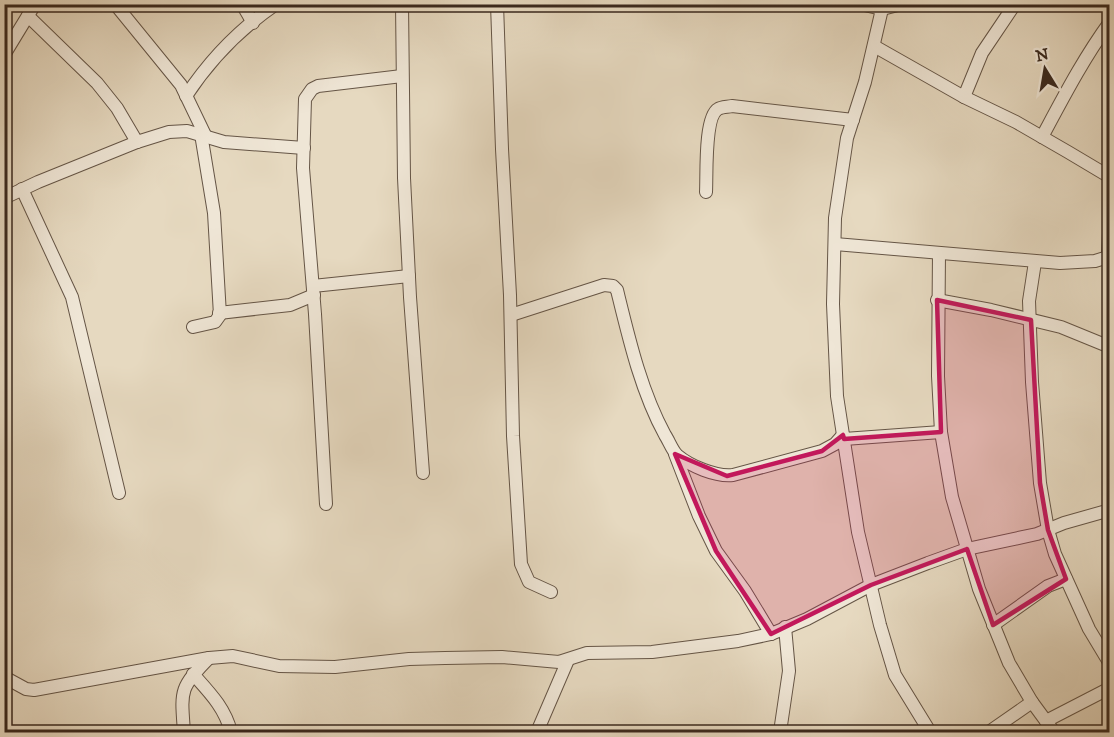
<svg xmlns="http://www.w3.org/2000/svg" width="1114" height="737" viewBox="0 0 1114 737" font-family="'IM FELL DW Pica',serif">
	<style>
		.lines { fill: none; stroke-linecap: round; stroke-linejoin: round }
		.street-casing { stroke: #655546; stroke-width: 14 }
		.street { stroke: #efe6d6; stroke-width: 12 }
		.marked { fill: #c2185b; fill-opacity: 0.2; stroke: #c2185b; stroke-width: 4.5; stroke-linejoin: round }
	</style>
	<rect width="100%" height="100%" fill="#e6d9c0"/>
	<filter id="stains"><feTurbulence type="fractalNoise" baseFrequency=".00333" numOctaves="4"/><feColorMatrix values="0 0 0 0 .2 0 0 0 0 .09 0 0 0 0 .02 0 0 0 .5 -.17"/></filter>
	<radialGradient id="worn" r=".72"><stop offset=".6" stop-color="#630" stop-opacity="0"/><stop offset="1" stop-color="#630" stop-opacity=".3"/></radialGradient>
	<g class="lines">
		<g class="street-casing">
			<g id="street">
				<polyline points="115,4 181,85 206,137"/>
				<polyline points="242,4 253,23"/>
				<polyline points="402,4 404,178 410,297 423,473"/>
				<polyline points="497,4 502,149 510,295 513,436 521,564 529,582 551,592"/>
				<polyline points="860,4 882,9 902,4"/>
				<polyline points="882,9 865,82 847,138 835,218 833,304 837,396 858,532 880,625 895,675 930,732"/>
				<polyline points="28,16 97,83 117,108 137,142"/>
				<polyline points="874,46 964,97 1016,122 1068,152 1110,177"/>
				<polyline points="4,55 35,4"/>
				<path d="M 186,96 C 209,61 241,28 276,4"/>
				<polyline points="964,97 982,53 1015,4"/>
				<path d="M 1042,137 C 1063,98 1083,59 1110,22"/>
				<polyline points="22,189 72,297 119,493"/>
				<path d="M 706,192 C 707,177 704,117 718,109 C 721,107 727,107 732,106 L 853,120"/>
				<polyline points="4,198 38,182 137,142 169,132 187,131 224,142 304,148"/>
				<polyline points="1110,210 1108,257 1110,266"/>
				<polyline points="835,244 1060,263 1095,261 1108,257"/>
				<polyline points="939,253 938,376 941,432 952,497 979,589 1009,663 1032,702 1054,732"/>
				<polyline points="1035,262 1029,301 1032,382 1040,483 1048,530 1055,554 1089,629 1110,664"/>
				<polyline points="313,286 409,276"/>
				<polyline points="937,300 991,310 1061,327 1110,347"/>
				<polyline points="219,313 290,305 314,295"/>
				<path d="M 511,315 L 604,285 L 613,286 L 617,290 C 629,339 641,391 665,435 C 669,441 672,450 677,455 C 690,466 716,477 733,475 L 822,451 L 835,444 L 843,435"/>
				<polyline points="193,327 215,322 220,315 214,213 201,134"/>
				<polyline points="844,439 941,432"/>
				<polyline points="675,454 699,516 716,551 745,591 771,634"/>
				<polyline points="326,504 315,314 303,168 305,99 312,89 318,86 402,76"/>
				<polyline points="993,625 1048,586 1066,579"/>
				<path d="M 193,674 C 210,693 225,708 231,732"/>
				<polyline points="4,677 26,689 34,690 209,658 233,656 279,666 335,667 409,659 445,658 502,657 559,662 587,653 652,652 738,641 771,634 807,619 871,585 928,563 967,549 1037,534 1064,523 1110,510"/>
				<polyline points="1046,721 1110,688"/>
				<path d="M 184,732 C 181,691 179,688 209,658"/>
				<polyline points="537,732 568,660"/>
				<polyline points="780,732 789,671 785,627"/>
				<polyline points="989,732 1032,702"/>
			</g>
		</g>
		<use href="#street" class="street"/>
	</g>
	<path class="marked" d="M 937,300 L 1031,320 L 1040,483 L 1048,530 L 1066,579 L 993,625 L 967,549 L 871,585 L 771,634 L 716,551 L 675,454 L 727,476 L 822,451 L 843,435 L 844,439 L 941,432 Z"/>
	<rect width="1114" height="737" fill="none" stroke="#e6d9c0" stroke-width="24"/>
	<rect x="6" y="6" width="1102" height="725" fill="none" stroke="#3a291e" stroke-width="3"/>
	<rect x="12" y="12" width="1090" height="713" fill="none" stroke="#3a291e" stroke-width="1.5"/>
	<g transform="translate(1045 69) rotate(349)" stroke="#efe6d6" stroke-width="4.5" paint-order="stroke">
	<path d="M0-4.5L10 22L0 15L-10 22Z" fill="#3a291e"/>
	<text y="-9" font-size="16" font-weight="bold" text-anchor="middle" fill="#3a291e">N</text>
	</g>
	<rect width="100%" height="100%" filter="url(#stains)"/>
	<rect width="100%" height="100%" fill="url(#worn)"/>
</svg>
